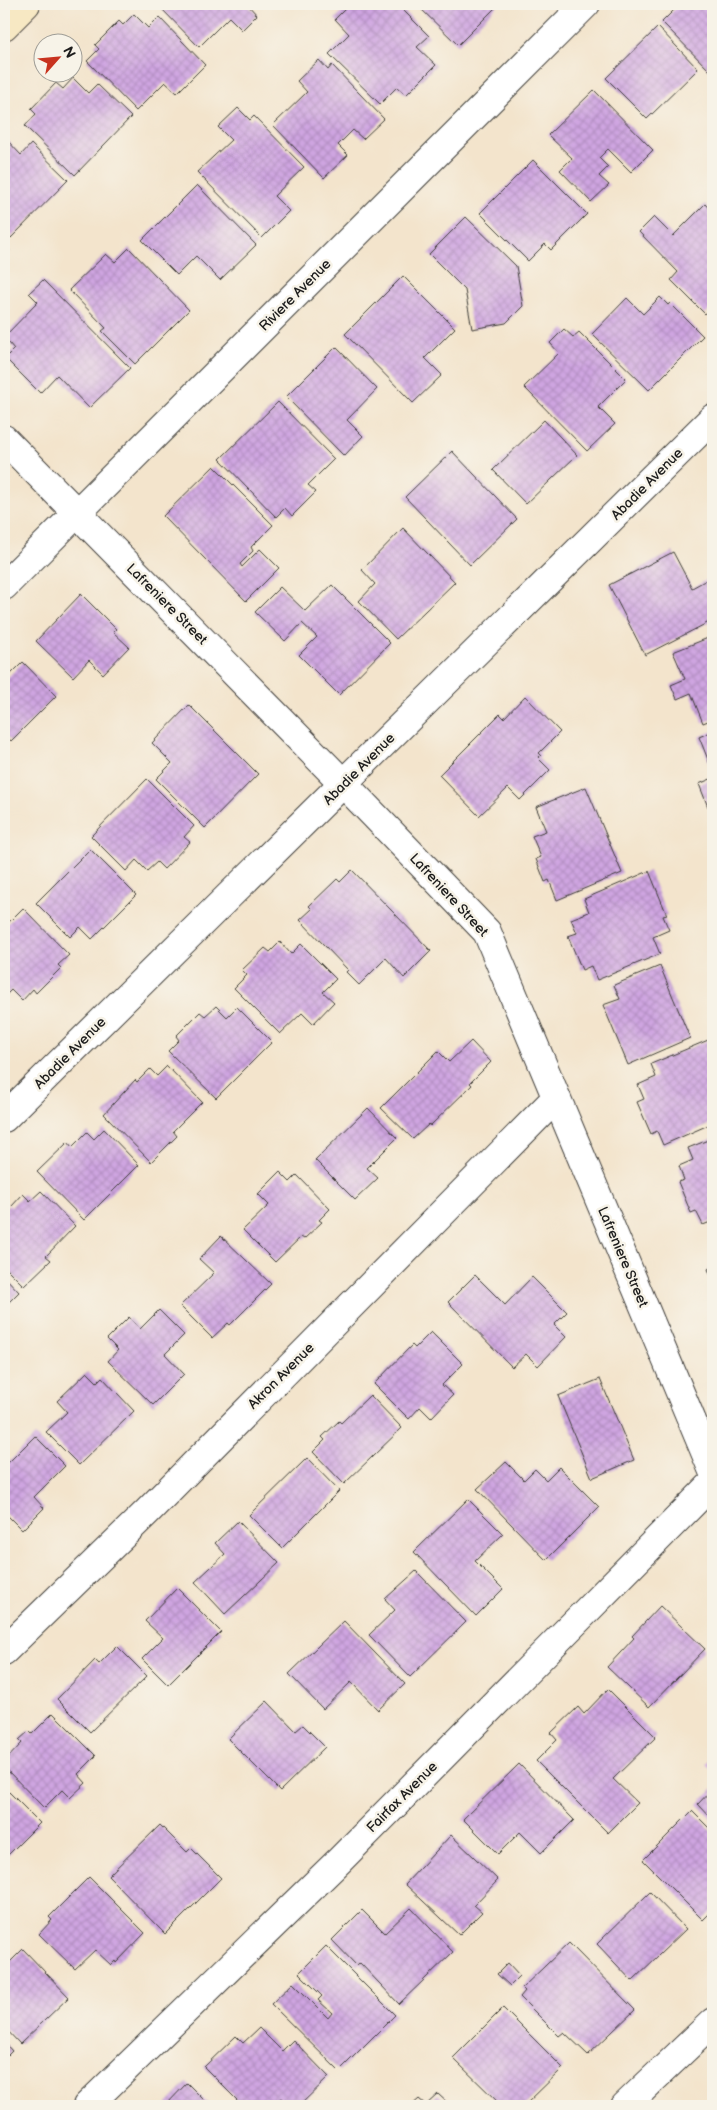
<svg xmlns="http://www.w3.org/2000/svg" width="717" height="2110" viewBox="0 0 717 2110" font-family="'Balsamiq Sans',sans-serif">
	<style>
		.building { fill: url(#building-cross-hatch) }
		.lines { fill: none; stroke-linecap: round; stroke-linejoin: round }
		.street-casing { stroke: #3c3a36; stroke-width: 30 }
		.secondary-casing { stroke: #3c3a36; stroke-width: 30 }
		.street { stroke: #fff; stroke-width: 28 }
		.secondary { stroke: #f7e8c3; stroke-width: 28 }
		.labels { text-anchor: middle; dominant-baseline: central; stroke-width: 5; stroke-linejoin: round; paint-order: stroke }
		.street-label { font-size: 14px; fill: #1c1c1c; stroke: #f7f3e8 }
	</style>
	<defs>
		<pattern id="building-cross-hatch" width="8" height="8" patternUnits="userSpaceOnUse" patternTransform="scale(1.25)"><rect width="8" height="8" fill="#cfa5e1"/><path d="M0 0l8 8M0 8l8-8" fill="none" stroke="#b18dc0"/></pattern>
	</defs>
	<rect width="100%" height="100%" fill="#f7f3e8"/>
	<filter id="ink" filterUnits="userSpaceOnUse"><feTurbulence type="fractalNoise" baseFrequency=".02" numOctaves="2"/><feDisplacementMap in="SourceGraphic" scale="10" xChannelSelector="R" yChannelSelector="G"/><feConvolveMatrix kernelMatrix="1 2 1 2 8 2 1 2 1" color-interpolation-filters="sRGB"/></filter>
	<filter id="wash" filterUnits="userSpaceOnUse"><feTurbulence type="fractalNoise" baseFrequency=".0096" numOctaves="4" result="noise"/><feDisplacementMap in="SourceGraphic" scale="20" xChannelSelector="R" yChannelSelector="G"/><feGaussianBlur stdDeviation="1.12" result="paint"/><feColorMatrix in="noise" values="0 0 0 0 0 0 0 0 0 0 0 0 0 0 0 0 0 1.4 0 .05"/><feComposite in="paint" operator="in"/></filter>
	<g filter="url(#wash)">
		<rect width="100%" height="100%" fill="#f3e4cc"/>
		<g id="blocks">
			<g class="building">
				<polygon points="157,4 247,4 257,15 242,30 229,17 199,47"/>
				<polygon points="350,4 371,4 375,7 378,4 397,4 429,36 417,47 436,65 406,95 397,87 380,104 329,54 349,34 335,19"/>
				<polygon points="416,4 499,4 458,45"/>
				<polygon points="680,4 713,4 713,74 662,22"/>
				<polygon points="134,14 148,28 159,17 205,65 177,93 165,82 136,111 87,61 99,49 95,45 119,21 123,25"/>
				<polygon points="658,27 698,69 647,119 606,78"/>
				<polygon points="319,60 328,70 332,65 384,119 363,139 353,130 338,145 348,155 324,178 273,125 307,92 297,81"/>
				<polygon points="73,78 88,93 97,84 131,117 75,175 25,126 36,114 31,109 56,83 63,89"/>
				<polygon points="594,90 653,150 631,172 608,149 599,158 608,167 599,176 609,185 591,202 560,170 572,158 548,135"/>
				<polygon points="238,108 250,120 254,116 304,167 274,196 289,211 262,238 197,172 231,140 218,127"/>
				<polygon points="7,140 21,155 31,144 68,180 11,238 4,231 4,143"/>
				<polygon points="533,160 587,214 551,250 545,244 528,261 480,213"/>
				<polygon points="197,185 256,245 220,280 196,256 177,275 142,240"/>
				<polygon points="705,204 713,213 713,306 705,314 671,280 678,272 639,232 654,217 673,236"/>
				<polygon points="466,217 516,266 523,306 506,323 472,329 465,290 429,254"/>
				<polygon points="4,244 10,251 4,257"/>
				<polygon points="129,248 189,310 135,364 102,331 106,328 69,290 106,254 115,262"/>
				<polygon points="403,276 455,328 425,358 442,375 413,403 345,334"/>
				<polygon points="43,280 130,368 89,408 57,375 40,393 5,358 14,349 4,337 38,302 29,293"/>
				<polygon points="660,297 668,305 670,303 703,336 649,390 592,334 627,298 643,314"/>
				<polygon points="564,329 573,337 579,332 626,379 598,407 615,424 587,451 524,387 559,353 550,343"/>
				<polygon points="336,347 377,389 347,420 363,436 344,456 286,397"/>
				<polygon points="278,402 334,459 308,485 316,492 292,516 285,508 276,517 220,459"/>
				<polygon points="544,420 577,455 526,504 493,470"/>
				<polygon points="452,451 517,519 470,565 405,497"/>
				<polygon points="214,466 273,525 251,547 253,551 240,564 242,567 260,549 279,568 246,601 163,516"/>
				<polygon points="403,528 455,582 396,639 359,601 375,584 362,570"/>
				<polygon points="673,552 692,588 710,578 713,584 713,620 645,655 609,585"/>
				<polygon points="332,585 390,643 339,695 299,655 317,637 302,623 285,641 255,612 280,587 305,611"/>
				<polygon points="81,594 116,629 113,632 129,647 103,674 89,660 73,677 36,641"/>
				<polygon points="713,636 713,719 703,723 691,693 677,699 671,685 685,679 673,652"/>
				<polygon points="23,662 56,696 11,741 4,734 4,681"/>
				<polygon points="525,696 560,732 539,753 541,755 538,758 550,770 520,800 508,788 479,816 439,775 500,714 504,718"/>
				<polygon points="189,705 258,774 205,828 156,779 172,763 152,743"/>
				<polygon points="713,731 713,772 699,737"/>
				<polygon points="713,778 713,805 708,807 699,784"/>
				<polygon points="147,779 194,826 184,837 190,842 164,869 157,862 147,871 136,860 126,871 91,836"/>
				<polygon points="586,787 622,873 557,900 549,880 545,882 536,859 541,857 532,836 546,831 536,807"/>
				<polygon points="90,849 136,895 92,939 80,927 70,937 36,903"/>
				<polygon points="352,870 431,951 404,978 386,958 359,985 346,972 348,970 300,920 312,909 309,906 337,879 340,882"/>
				<polygon points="649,871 667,915 663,916 669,930 653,937 660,954 597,980 591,966 582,970 568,936 577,933 571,919 589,912 584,899"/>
				<polygon points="23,908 69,955 58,965 61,968 36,993 33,989 22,1001 11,990 4,997 4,927"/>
				<polygon points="280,942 291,954 301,944 336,979 323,992 334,1002 313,1024 302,1013 280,1034 234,988 247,975 242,970 265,948 270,952"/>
				<polygon points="660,966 690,1038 628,1065 603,1005 620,999 614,985"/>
				<polygon points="216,1006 227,1017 237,1007 272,1042 216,1098 168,1051 179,1040 176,1036 200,1012 205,1016"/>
				<polygon points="713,1038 713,1078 710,1080 713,1088 713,1123 663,1145 657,1131 651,1134 637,1102 644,1099 638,1085 656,1077 651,1064"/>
				<polygon points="471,1041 491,1062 470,1083 472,1085 430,1126 429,1124 413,1139 381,1108 438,1051 449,1062"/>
				<polygon points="167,1066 202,1102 173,1131 177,1136 151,1162 104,1114 135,1080 137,1082 150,1069 157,1076"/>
				<polygon points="368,1108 397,1138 367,1168 378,1178 355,1200 315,1160"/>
				<polygon points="104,1129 139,1165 84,1220 37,1172 68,1142 72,1147 87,1132 94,1139"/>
				<polygon points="713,1138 713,1221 703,1225 696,1211 691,1213 678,1182 684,1180 679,1166 693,1160 688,1148"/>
				<polygon points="280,1172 290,1182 297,1175 330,1209 319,1220 322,1222 304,1239 301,1237 275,1262 243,1230 269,1205 258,1194"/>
				<polygon points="41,1191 75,1226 46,1256 51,1260 24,1286 4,1266 4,1211 9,1205 11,1207 23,1194 30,1201"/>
				<polygon points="221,1236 271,1284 230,1325 228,1323 212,1338 180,1306 214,1273 199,1259"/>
				<polygon points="713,1266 713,1281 708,1269"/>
				<polygon points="475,1275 505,1305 532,1277 567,1312 554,1325 566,1337 538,1366 526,1354 512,1367 448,1302"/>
				<polygon points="4,1276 19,1292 4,1307"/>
				<polygon points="159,1310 184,1335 165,1354 184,1374 153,1405 108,1361 118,1350 107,1339 129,1317 140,1329"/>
				<polygon points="431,1332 463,1364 442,1385 453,1395 431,1418 420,1407 409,1419 374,1384 412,1345 415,1348"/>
				<polygon points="87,1372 97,1382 102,1377 134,1411 79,1465 46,1432 67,1412 57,1401"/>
				<polygon points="600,1379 634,1460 592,1478 558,1396"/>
				<polygon points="370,1395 402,1428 344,1484 313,1452 325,1440 322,1437 339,1421 341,1423"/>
				<polygon points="35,1436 65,1466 34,1497 44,1508 22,1530 4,1512 4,1467"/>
				<polygon points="307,1458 339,1491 282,1548 249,1515"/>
				<polygon points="506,1462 524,1480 535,1469 546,1480 559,1467 599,1507 546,1560 477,1489"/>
				<polygon points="468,1499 503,1534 475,1561 503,1589 476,1616 414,1552"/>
				<polygon points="238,1521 279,1563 225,1614 195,1582 225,1554 215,1543"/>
				<polygon points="416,1571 466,1622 410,1677 369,1635 395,1610 385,1599"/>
				<polygon points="177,1588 221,1632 168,1685 142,1659 163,1638 145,1621"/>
				<polygon points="660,1606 705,1649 649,1707 607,1667 634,1638 632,1636"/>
				<polygon points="344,1621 405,1684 378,1710 351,1682 323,1709 289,1674"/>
				<polygon points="117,1646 147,1676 90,1732 57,1699 95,1660 99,1664"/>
				<polygon points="608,1689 656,1737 613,1779 638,1803 608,1833 536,1761 557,1740 551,1733 578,1707 584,1714"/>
				<polygon points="267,1701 296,1731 303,1725 325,1747 280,1791 228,1739"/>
				<polygon points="53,1713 96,1756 78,1774 86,1783 70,1798 62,1790 44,1808 4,1767 4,1762 22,1743 19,1740 29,1731 32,1734"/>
				<polygon points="713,1757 713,1771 706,1764"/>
				<polygon points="519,1764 574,1820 541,1853 520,1832 498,1854 463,1819"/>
				<polygon points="4,1787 40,1823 4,1859"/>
				<polygon points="713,1788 713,1820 698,1804"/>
				<polygon points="692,1811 713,1832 713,1910 703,1920 643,1860"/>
				<polygon points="160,1825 187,1852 191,1848 221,1878 165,1934 108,1876"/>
				<polygon points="451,1835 498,1880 474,1905 482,1912 459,1935 405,1884"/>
				<polygon points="89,1877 145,1933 116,1963 115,1961 111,1965 95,1950 75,1969 39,1934 52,1920 49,1917"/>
				<polygon points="650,1892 686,1929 632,1981 597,1944"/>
				<polygon points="411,1908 453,1952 399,2004 360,1963 357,1966 332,1940 362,1910 385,1933"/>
				<polygon points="569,1943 635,2010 588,2055 564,2032 559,2036 520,1997 525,1991 522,1988"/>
				<polygon points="326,1946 395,2015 339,2071 271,2004 293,1983 328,2018 332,2013 318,2000 322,1996 299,1973"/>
				<polygon points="23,1949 69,1997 20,2044 4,2027 4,1968"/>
				<polygon points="508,1963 520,1976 510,1986 497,1974"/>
				<polygon points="503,2008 563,2068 524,2106 502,2106 453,2058"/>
				<polygon points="259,2028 282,2051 293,2040 329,2077 299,2106 289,2106 281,2098 272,2106 243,2106 204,2067 236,2036 243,2043"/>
				<polygon points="4,2042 12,2051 4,2059"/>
				<polygon points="187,2083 210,2106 165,2106"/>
				<polygon points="438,2094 451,2106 411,2106 419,2099 426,2105"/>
			</g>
		</g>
	</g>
	<g filter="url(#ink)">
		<use href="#blocks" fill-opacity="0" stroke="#3c3a36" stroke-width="1"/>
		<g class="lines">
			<g class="street-casing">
				<g id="street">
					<polyline points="4,439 344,784 487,932 713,1471"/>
					<polyline points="4,586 586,4"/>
					<polyline points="4,1118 713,418"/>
					<polyline points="4,1651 147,1512 556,1098"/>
					<polyline points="87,2106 340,1860 713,1483"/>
					<polyline points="625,2106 713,2022"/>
				</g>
			</g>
			<g class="secondary-casing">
				<polyline id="secondary" points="4,26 26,4"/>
			</g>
			<use href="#street" class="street"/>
			<use href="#secondary" class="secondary"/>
		</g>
	</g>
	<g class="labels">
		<g class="street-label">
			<text transform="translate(295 295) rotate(-45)">Riviere Avenue</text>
			<text transform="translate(647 484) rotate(-45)">Abadie Avenue</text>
			<text transform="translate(167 604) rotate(45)">Lafreniere Street</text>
			<text transform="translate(359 769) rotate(-45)">Abadie Avenue</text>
			<text transform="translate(449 895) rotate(47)">Lafreniere Street</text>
			<text transform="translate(70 1053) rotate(-45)">Abadie Avenue</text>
			<text transform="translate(623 1257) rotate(67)">Lafreniere Street</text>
			<text transform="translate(281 1376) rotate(-45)">Akron Avenue</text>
			<text transform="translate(402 1797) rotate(-45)">Fairfax Avenue</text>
		</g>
	</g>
	<rect width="717" height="2110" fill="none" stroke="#f7f3e8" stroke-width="20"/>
	<g transform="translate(58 58) rotate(63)"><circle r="24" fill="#f7f3e8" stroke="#9f9d96"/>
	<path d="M0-4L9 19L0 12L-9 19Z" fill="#c8321e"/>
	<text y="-8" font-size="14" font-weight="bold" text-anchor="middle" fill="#1c1c1c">N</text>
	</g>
</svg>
